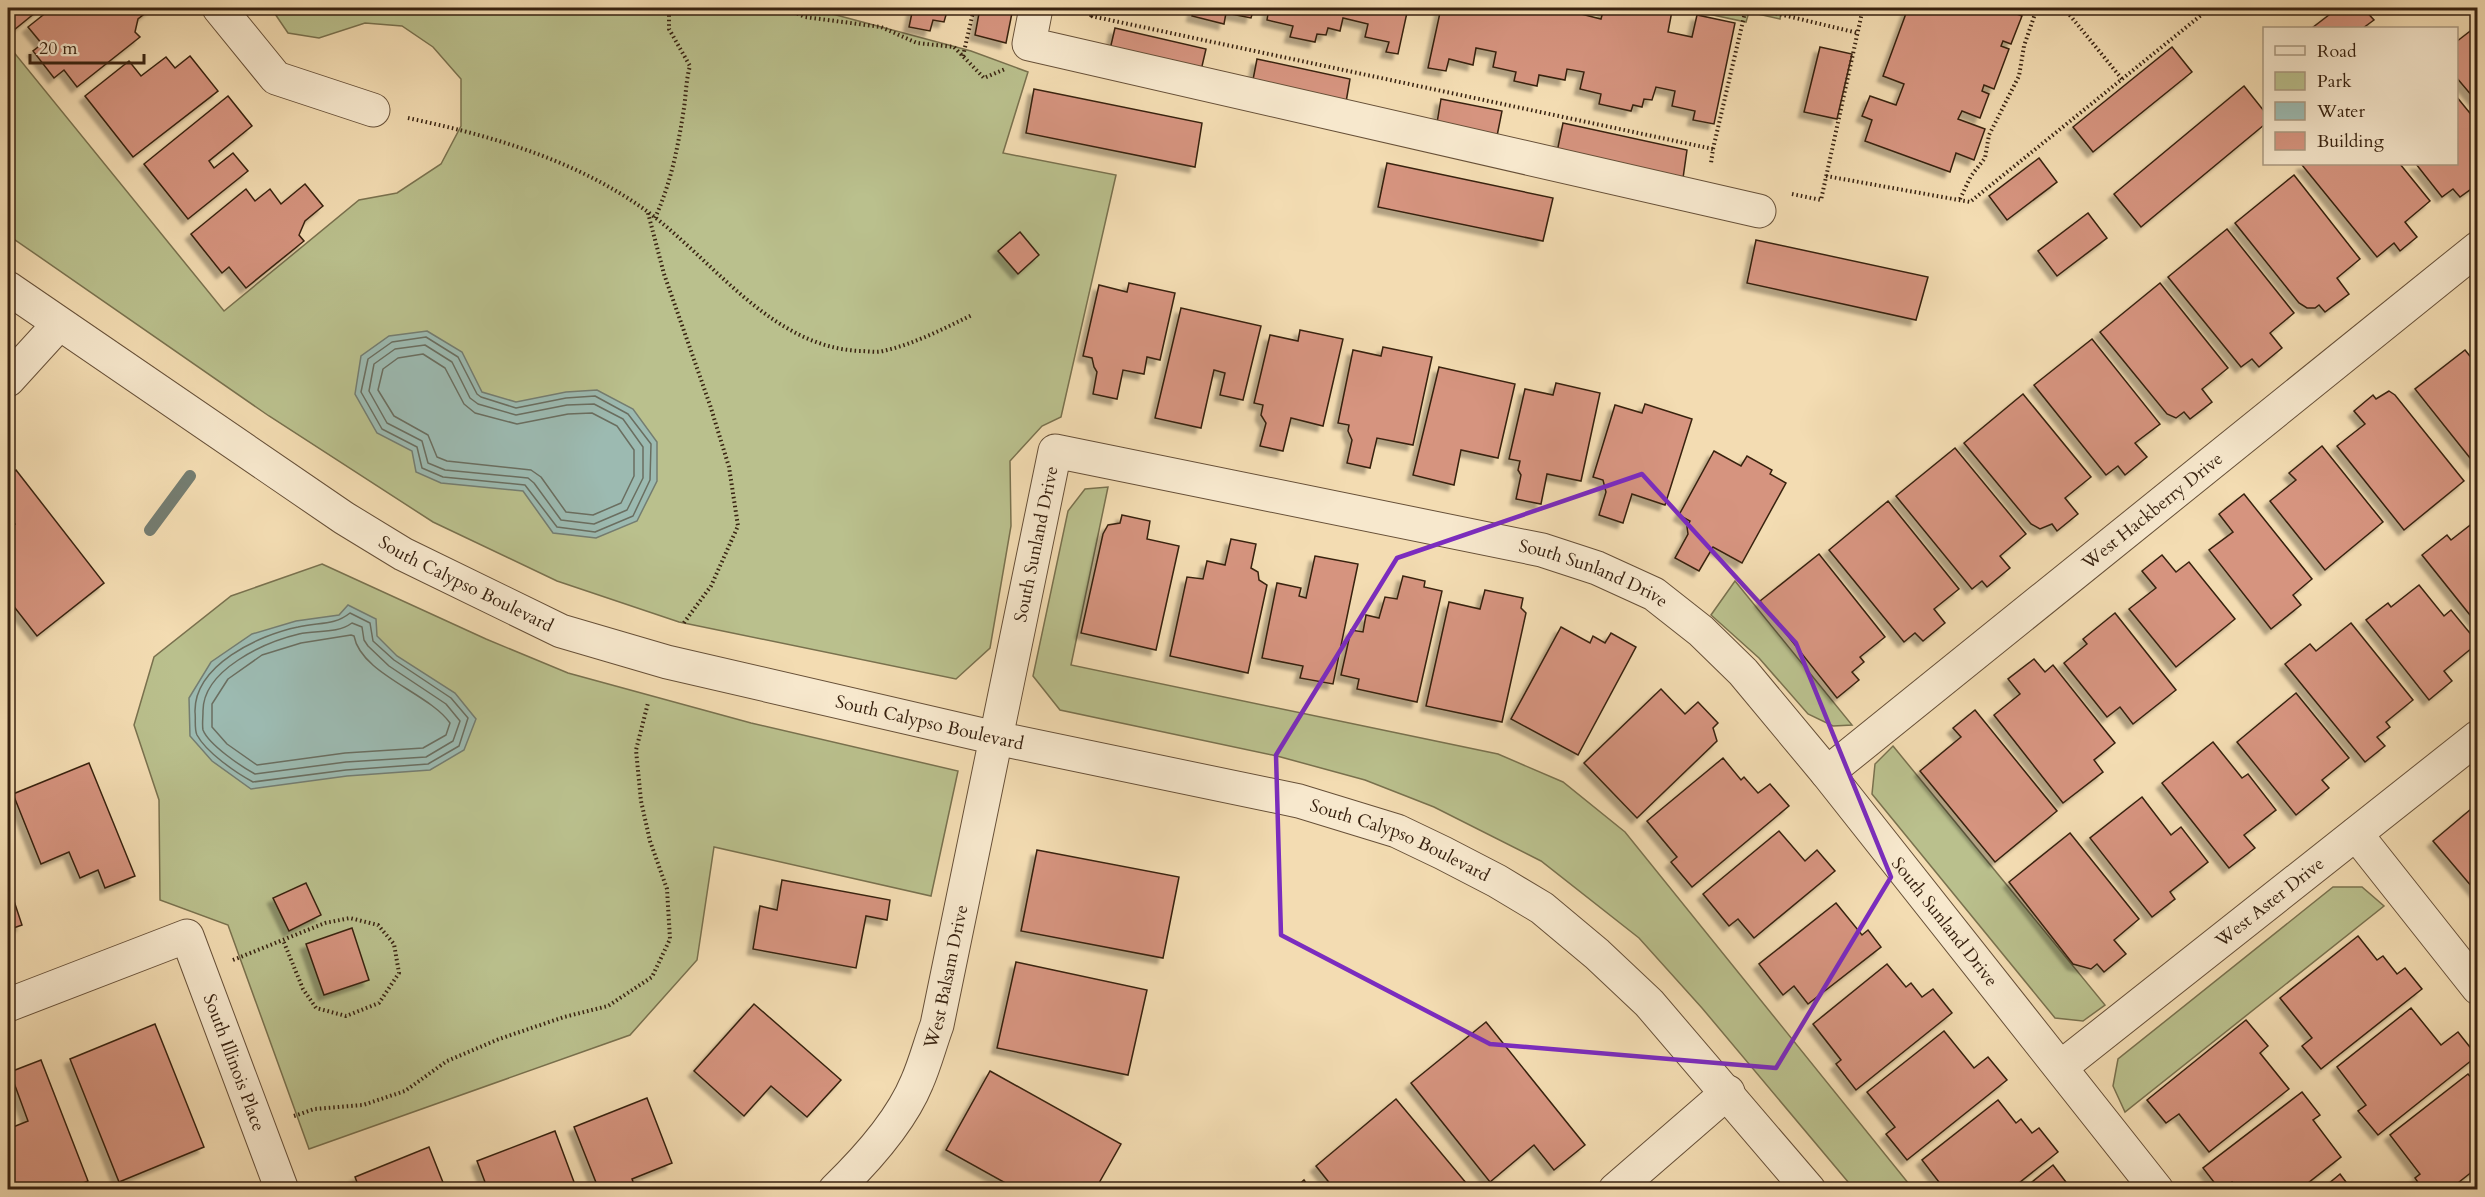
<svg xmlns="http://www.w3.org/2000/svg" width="2485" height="1197" viewBox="0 0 2485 1197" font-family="Cardo,serif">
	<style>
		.green { fill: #bac08d; stroke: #79714e; stroke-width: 1.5 }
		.water { fill: #9cbab1; stroke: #747d71; stroke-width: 1.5 }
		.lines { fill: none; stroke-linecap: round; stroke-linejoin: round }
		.shore { stroke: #6a6e60; stroke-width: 1.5 }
		.stream { stroke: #747d71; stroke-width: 12 }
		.building { fill: #d6947f; stroke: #382210; stroke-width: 1.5; filter: url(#shadow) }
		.minor-casing { stroke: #675038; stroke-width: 35 }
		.path { stroke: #382210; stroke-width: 4; stroke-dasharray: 1.5 3; stroke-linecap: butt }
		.minor { stroke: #f7e8cd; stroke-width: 33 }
		.marked { fill: none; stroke: #7b2cbf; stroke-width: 4.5; stroke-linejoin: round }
		.labels { text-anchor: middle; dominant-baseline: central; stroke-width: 4.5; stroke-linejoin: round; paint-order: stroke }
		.street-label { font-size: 18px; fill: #382210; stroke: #f7e8cd }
	</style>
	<defs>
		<filter id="shadow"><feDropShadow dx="-5.5" dy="5.5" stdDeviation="1.5" flood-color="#0004"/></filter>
	</defs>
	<rect width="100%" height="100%" fill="#f3dcb2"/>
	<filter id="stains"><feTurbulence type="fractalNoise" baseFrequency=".00333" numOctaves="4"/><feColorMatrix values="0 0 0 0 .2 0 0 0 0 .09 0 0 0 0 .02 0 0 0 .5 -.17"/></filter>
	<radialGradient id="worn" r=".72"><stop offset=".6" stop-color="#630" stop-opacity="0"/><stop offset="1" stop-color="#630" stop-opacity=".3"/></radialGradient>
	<g class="green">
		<polygon points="271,8 810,8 971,51 1028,72 1003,153 1116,175 1061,417 1042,426 1010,461 1011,526 990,648 956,679 679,622 557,581 433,522 269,416 8,235 8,45 224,311 359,200 397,193 441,164 461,126 461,79 433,47 402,26 365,23 319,38 288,33"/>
		<polygon points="1680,8 1679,8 1782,8 1780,19 1749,12 1746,22"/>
		<polygon points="1108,487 1071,665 1498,754 1563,782 1625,832 1913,1189 1854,1189 1702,1008 1639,938 1541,861 1434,807 1365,780 1277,756 1060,710 1033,676 1068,511 1085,489"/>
		<polygon points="322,564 486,639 568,673 751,723 958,771 931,896 714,847 697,960 630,1035 309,1149 228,925 160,900 159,800 134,725 154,657 231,596"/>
		<polygon points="1735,581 1852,725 1833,726 1808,714 1759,658 1711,615"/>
		<polygon points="1893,746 2105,1005 2083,1021 2055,1018 1872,794 1875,764"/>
		<polygon points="2333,887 2362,887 2384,906 2125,1112 2113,1086 2118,1059"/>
	</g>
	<g class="water">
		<polygon points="427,331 462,352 482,392 516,402 566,392 597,390 633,409 657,442 657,481 637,521 596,538 553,533 523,491 441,483 416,472 412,451 377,433 355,394 361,356 389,336"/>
		<polygon points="348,605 376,619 377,636 397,656 455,693 476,719 464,750 430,770 347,776 251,789 212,761 190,736 189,698 211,662 252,634 296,621 339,615"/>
	</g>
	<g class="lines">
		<g class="shore">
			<polygon points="426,337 458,357 477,394 481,397 516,408 566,398 595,396 628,414 651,444 650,480 633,516 595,532 557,527 525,485 443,477 422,468 417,447 382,429 361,392 368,359 392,342"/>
			<polygon points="425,345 452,362 470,398 478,404 516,415 567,405 594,404 623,419 643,447 643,478 627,510 594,524 561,520 534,483 528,478 445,470 428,463 422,441 387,423 369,391 374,364 395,349"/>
			<polygon points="423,354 445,368 464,404 475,413 517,424 568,414 592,413 617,426 634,450 634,476 621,503 593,515 566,512 541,477 531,470 447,461 437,457 428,435 394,416 378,390 383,369 398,358"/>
			<path d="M 350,613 L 370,623 L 373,641 L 394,660 L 451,698 L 468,718 L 459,746 L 428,764 L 346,770 L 253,782 C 236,773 206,752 197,735 C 194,729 196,718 195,712 C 194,665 259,635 298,627 C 318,622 334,626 350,613 Z"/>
			<path d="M 352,623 L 362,627 L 364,640 L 368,646 L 389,666 L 446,704 L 460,721 L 453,741 L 426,757 L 346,762 L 255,774 C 242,767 209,745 203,730 C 202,725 203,717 203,712 C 202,670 265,642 299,634 C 316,630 337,634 352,623 Z"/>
			<path d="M 351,635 L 354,636 C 361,674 429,693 450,723 L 446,735 L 423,748 L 345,753 L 257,765 L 227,744 L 212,727 L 212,704 L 228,679 L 262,655 L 301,643 Z"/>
		</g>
		<polyline class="stream" points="150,530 190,476"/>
	</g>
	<g class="building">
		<polygon points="8,8 41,8 14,30 8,22"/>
		<polygon points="52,8 152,8 138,19 135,32 140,37 77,87 64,70 54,78 33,51 42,44 28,27"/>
		<polygon points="913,8 948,8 944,22 933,20 930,31 909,27"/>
		<polygon points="980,8 1013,8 1006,43 975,35"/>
		<polygon points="1194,8 1254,8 1251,18 1226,13 1224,24 1192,16"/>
		<polygon points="1269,8 1408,8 1398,54 1386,52 1389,42 1365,37 1368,24 1343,18 1340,31 1328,28 1326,35 1317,34 1315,42 1290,37 1293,26 1267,20"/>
		<polygon points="1441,8 1578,8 1577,13 1601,19 1604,8 1657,8 1672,11 1668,32 1692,37 1697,15 1735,23 1714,124 1693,120 1695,111 1672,106 1675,91 1656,87 1652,100 1644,99 1642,107 1633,105 1631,111 1599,104 1601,94 1580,89 1584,72 1567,69 1565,80 1539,75 1537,86 1514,81 1516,72 1493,67 1496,52 1476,48 1473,65 1449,59 1446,71 1428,68"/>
		<polygon points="1908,8 2001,8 2022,16 2011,44 2003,41 2001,46 2009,49 1994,89 1984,85 1982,91 1989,94 1980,118 1962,111 1958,119 1985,129 1974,160 1956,153 1950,172 1865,141 1872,120 1862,116 1870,96 1896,105 1904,84 1883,76"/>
		<polygon points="2338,8 2363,8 2374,20 2363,28 2312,28"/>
		<polygon points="2478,25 2478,103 2456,77 2456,42"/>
		<polygon points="1115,28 1206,49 1199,79 1108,58"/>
		<polygon points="1820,47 1852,54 1837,119 1804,112"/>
		<polygon points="2172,47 2192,72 2093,152 2073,127"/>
		<polygon points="190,56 218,91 133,157 85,96 129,61 141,76 166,57 175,68"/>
		<polygon points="1257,59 1350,79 1345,108 1251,90"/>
		<polygon points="2244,86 2264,111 2264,125 2141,227 2114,194"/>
		<polygon points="1034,89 1202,123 1195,167 1026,133"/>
		<polygon points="228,96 252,126 209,161 214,168 233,153 248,171 188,219 144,164"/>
		<polygon points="2456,96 2478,123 2478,163 2474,166 2478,170 2478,184 2460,197 2453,189 2442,197 2416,164 2456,164"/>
		<polygon points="1441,99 1502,111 1496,141 1436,129"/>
		<polygon points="1563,123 1687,150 1683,178 1557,152"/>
		<polygon points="2039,158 2057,182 2007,220 1989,196"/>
		<polygon points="1387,163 1553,198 1543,241 1378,207"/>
		<polygon points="2304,164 2400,164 2430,201 2405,222 2417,237 2400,251 2394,243 2377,257 2302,165"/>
		<polygon points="2294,175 2360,259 2337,278 2349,294 2325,312 2319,305 2315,308 2307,308 2299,303 2235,223"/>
		<polygon points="305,184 323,206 305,221 299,235 304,241 246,288 229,267 222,273 191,234 246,189 255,201 270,189 281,204"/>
		<polygon points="2088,213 2107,238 2057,276 2038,251"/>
		<polygon points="2227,229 2294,313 2270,333 2282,348 2259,367 2252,359 2241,367 2168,277"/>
		<polygon points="1020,232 1039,255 1018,274 998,251"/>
		<polygon points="1756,240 1928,277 1916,320 1747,283"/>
		<polygon points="1129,283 1175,293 1160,360 1147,357 1144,374 1123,370 1117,399 1093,394 1097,372 1094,367 1092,358 1083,356 1099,285 1127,292"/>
		<polygon points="2160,283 2228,368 2202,389 2212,402 2190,419 2184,412 2176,418 2167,414 2100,332"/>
		<polygon points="1181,308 1261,326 1243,400 1220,395 1225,373 1214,370 1201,428 1155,418"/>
		<polygon points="1300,330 1343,339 1323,426 1291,418 1283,451 1260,446 1266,423 1261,415 1263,405 1254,403 1270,335 1298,341"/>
		<polygon points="2092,339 2160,424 2135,443 2147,457 2125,475 2118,466 2106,475 2034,385"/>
		<polygon points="1383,347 1432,357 1413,445 1377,438 1370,468 1347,463 1352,440 1348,431 1349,425 1338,423 1353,350 1381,356"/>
		<polygon points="2465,350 2478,366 2478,461 2474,463 2415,389"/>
		<polygon points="1439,367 1515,384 1498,458 1461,450 1454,485 1413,475"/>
		<polygon points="1556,383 1600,393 1581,481 1547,474 1541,504 1516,499 1521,475 1518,470 1520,461 1509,459 1525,389 1553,395"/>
		<polygon points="2389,391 2395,395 2464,481 2404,530 2337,446 2365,424 2354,411 2373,395 2376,399"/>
		<polygon points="2023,394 2091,477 2065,498 2078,514 2057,531 2052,524 2040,529 2031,524 1964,443"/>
		<polygon points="1645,404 1692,419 1665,505 1632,494 1623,523 1599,515 1606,492 1603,480 1593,477 1615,405 1642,413"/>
		<polygon points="2322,446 2383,522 2325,570 2270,501 2296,480 2289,473"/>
		<polygon points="1955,448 2026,534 2000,556 2010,568 1987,587 1982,581 1972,589 1896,496"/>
		<polygon points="1714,451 1741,466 1747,456 1772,470 1770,474 1786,483 1742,563 1713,547 1699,571 1675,558 1688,534 1687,527 1690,521 1679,515"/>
		<polygon points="16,470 104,583 37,636 8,599 8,530 15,524 8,514 8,477"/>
		<polygon points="2244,494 2312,579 2293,595 2301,605 2271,629 2209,550 2233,532 2219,514"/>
		<polygon points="1888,501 1959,589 1934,609 1945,623 1923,641 1915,633 1904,642 1829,550"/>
		<polygon points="1122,515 1150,521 1147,539 1179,546 1156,650 1081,633 1103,534 1108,525 1120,523"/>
		<polygon points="2478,519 2478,625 2422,555 2447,535 2451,540"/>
		<polygon points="1231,539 1256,544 1251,568 1258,572 1259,580 1267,585 1248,673 1170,656 1187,577 1203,579 1207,561 1225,565"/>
		<polygon points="1819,554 1885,637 1860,657 1864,662 1852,672 1859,680 1837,698 1760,601"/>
		<polygon points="2162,555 2176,572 2189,562 2235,619 2176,667 2129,609 2156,588 2142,571"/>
		<polygon points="1315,556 1358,564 1333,684 1300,678 1303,666 1262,658 1277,583 1301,588 1299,596 1306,598"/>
		<polygon points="1403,576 1425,581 1424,587 1442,591 1417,702 1357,689 1359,679 1341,675 1351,630 1363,632 1366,615 1379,618 1385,597 1397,599"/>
		<polygon points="2419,585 2444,616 2451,610 2478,643 2444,671 2452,681 2429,700 2366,620 2388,603 2391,607"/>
		<polygon points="1485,590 1523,598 1521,608 1526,613 1502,722 1426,706 1449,602 1480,609"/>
		<polygon points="2115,613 2176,690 2133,724 2120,707 2107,717 2064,663 2087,644 2083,639"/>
		<polygon points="2351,623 2413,700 2386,722 2390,727 2377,737 2385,746 2365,762 2285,664 2310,644 2316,651"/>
		<polygon points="1561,627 1590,643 1593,636 1605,643 1611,633 1636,647 1578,755 1511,719"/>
		<polygon points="2034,659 2045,672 2053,665 2115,743 2094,760 2103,772 2063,803 1994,715 2020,694 2008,679"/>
		<polygon points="1661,689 1685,714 1698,702 1718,723 1713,728 1717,741 1637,818 1584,763"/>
		<polygon points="2296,693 2349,758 2322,780 2329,788 2296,815 2237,742"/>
		<polygon points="1975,710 2057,811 1995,862 1920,771 1961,737 1953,728"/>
		<polygon points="2213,742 2242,778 2248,774 2276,810 2244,835 2255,848 2229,868 2162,783"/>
		<polygon points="1723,758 1741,780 1744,777 1758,793 1770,784 1789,806 1692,887 1671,862 1677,857 1647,821"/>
		<polygon points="89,763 135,876 105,888 98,870 80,878 69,852 41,864 13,794"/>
		<polygon points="2142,797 2171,835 2181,827 2208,862 2170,892 2175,899 2152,917 2090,838"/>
		<polygon points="2471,809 2478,817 2478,894 2433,841"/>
		<polygon points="1779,831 1805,861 1817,850 1835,871 1754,938 1738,919 1729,926 1703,894"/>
		<polygon points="2070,833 2139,919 2114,940 2126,954 2104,972 2097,964 2091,969 2073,964 2009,882"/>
		<polygon points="1037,850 1179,877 1163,958 1021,931"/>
		<polygon points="782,880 890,900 887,920 866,916 856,968 753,949 760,906 777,910"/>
		<polygon points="8,883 22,925 8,930"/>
		<polygon points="306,883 321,915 289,931 273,898"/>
		<polygon points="1836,903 1862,935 1868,930 1881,947 1808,1004 1794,986 1783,995 1759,964"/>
		<polygon points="352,928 369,980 324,995 306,944"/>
		<polygon points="2358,936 2377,960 2383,956 2397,974 2405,968 2422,989 2321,1069 2302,1046 2312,1038 2280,998"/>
		<polygon points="1016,962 1147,990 1128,1075 997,1048"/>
		<polygon points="1887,964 1906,987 1911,983 1922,997 1933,989 1952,1013 1856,1090 1836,1064 1841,1060 1813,1024"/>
		<polygon points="754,1004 841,1080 807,1117 771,1086 744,1116 694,1071"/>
		<polygon points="2411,1008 2441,1045 2458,1032 2477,1056 2378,1135 2358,1111 2366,1105 2337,1067"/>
		<polygon points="2246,1020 2268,1046 2260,1053 2289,1089 2209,1152 2179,1114 2166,1123 2147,1100"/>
		<polygon points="1486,1022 1585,1145 1554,1170 1534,1145 1490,1182 1411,1083"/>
		<polygon points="155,1024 204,1147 119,1182 70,1059"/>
		<polygon points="1944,1031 1974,1068 1988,1057 2007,1080 1907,1160 1886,1134 1895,1127 1867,1092"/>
		<polygon points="41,1060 88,1181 66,1190 8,1190 8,1129 28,1121 10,1072"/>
		<polygon points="990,1071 1121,1144 1095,1190 1018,1190 946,1150"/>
		<polygon points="2468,1074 2478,1086 2478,1167 2449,1190 2423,1190 2415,1178 2420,1174 2390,1135"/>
		<polygon points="2302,1092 2320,1115 2313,1120 2341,1157 2299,1190 2237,1190 2232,1182 2220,1190 2203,1168"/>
		<polygon points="647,1098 672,1163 632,1179 636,1190 599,1190 574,1127"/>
		<polygon points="1396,1099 1472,1190 1335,1190 1316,1166"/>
		<polygon points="1998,1100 2016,1123 2021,1119 2032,1133 2039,1128 2058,1152 2010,1190 1945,1190 1922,1160"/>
		<polygon points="555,1131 577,1190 488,1190 477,1161"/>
		<polygon points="429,1147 446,1190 360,1190 355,1177"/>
		<polygon points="2053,1165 2072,1190 2022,1190"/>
		<polygon points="2340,1174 2352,1190 2321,1190"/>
		<polygon points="1304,1180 1311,1190 1293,1190"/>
	</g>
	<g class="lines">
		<g class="minor-casing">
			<g id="minor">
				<polyline points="219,8 276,78 373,110"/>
				<polyline points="1036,8 1029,44 1759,211"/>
				<path id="s1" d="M 8,288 L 344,518 L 403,554 L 561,631 L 667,662 L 996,738 L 1299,801 L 1397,831 L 1443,853 L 1497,881 L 1542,908 L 1597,954 L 1649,1003 L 1809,1190"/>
				<polyline points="8,380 59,324"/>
				<path id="s2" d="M 1827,773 L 2478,248"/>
				<polyline points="2356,834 2478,988"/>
				<path id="s3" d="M 8,1005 L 187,936 L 282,1190"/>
				<path id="s4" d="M 2061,1067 L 2478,737"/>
				<path id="s5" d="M 835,1190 C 865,1161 901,1121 917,1082 C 925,1064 930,1044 937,1025 L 1055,451 L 1542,550 L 1597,568 L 1654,594 L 1701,631 L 1743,672 L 1827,773 L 2157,1190"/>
				<polyline points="1615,1190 1728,1092"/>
			</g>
		</g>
		<g class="path">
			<polyline points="785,8 805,17 881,27 917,43 954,47 984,78 1005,69"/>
			<polyline points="1754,8 1858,33"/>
			<polyline points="2064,8 2122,79"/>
			<polyline points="1091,16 1713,149 1711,163"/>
			<polyline points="1091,17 1093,8"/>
			<polyline points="963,56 974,8"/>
			<path d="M 408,118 C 492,136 577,160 648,212 C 713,260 772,348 861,351 C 868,351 876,353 883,351 C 914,344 943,329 972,315"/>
			<polyline points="1713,149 1746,8"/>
			<polyline points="1826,176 1970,202 2210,8"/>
			<polyline points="1792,194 1821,200 1863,8"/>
			<polyline points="1960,199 1971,176 1985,158 1989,135 2019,76 2024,46 2037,8"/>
			<polyline points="648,213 664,274 710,405 729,467 738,526 711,586 683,624"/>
			<path d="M 655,218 C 671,183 678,147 684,108 C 686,94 686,80 690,66 L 669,29 L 669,8"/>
			<polyline points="233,960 325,923 350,918 378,925 394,944 399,973 379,1003 346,1016 316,1008 303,989 283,940"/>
			<polyline points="294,1116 314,1109 363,1105 405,1091 447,1061 499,1039 564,1017 608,1006 652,977 670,939 667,889 650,841 641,801 636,750 648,703"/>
		</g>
		<use href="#minor" class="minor"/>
	</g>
	<path class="marked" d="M 1642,474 L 1796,643 L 1891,877 L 1776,1068 L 1490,1044 L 1281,935 L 1276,755 L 1397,558 Z"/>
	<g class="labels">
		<g class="street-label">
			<text stroke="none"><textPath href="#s2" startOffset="418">West Hackberry Drive</textPath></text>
			<text stroke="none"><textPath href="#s5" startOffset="688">South Sunland Drive</textPath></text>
			<text stroke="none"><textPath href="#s5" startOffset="1336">South Sunland Drive</textPath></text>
			<text stroke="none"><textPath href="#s1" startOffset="546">South Calypso Boulevard</textPath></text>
			<text stroke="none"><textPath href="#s1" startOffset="1032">South Calypso Boulevard</textPath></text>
			<text stroke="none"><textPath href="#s1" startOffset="1518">South Calypso Boulevard</textPath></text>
			<text stroke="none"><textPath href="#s4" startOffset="266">West Aster Drive</textPath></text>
			<text stroke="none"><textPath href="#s5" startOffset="1840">South Sunland Drive</textPath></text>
			<text stroke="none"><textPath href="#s5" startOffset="246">West Balsam Drive</textPath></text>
			<text stroke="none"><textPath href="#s3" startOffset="327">South Illinois Place</textPath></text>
		</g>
	</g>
	<rect width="2485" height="1197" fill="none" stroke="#f3dcb2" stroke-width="30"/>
	<rect x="9" y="9" width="2467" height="1179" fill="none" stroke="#382210" stroke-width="3"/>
	<rect x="15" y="15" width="2455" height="1167" fill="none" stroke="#382210" stroke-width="1.5"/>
	<rect x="2263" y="27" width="195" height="138" fill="#f7e8cd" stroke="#ab9981" stroke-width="1.5"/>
	<rect x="2275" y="46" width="30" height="9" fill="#f7e8cd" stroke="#ab9981" stroke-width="1.5"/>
	<text x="2317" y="57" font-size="18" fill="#382210">Road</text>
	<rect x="2275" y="72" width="30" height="18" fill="#bac08d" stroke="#ab9981" stroke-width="1.5"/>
	<text x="2317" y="87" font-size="18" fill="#382210">Park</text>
	<rect x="2275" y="102" width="30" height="18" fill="#9cbab1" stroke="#ab9981" stroke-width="1.5"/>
	<text x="2317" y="117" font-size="18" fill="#382210">Water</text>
	<rect x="2275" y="132" width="30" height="18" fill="#d6947f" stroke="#ab9981" stroke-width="1.5"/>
	<text x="2317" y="147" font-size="18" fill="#382210">Building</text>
	<path d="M30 54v9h114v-9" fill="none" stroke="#382210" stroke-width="3"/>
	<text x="39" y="54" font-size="18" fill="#382210" stroke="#f7e8cd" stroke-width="4.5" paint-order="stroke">20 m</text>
	<rect width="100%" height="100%" filter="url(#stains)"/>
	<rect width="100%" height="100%" fill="url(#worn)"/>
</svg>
